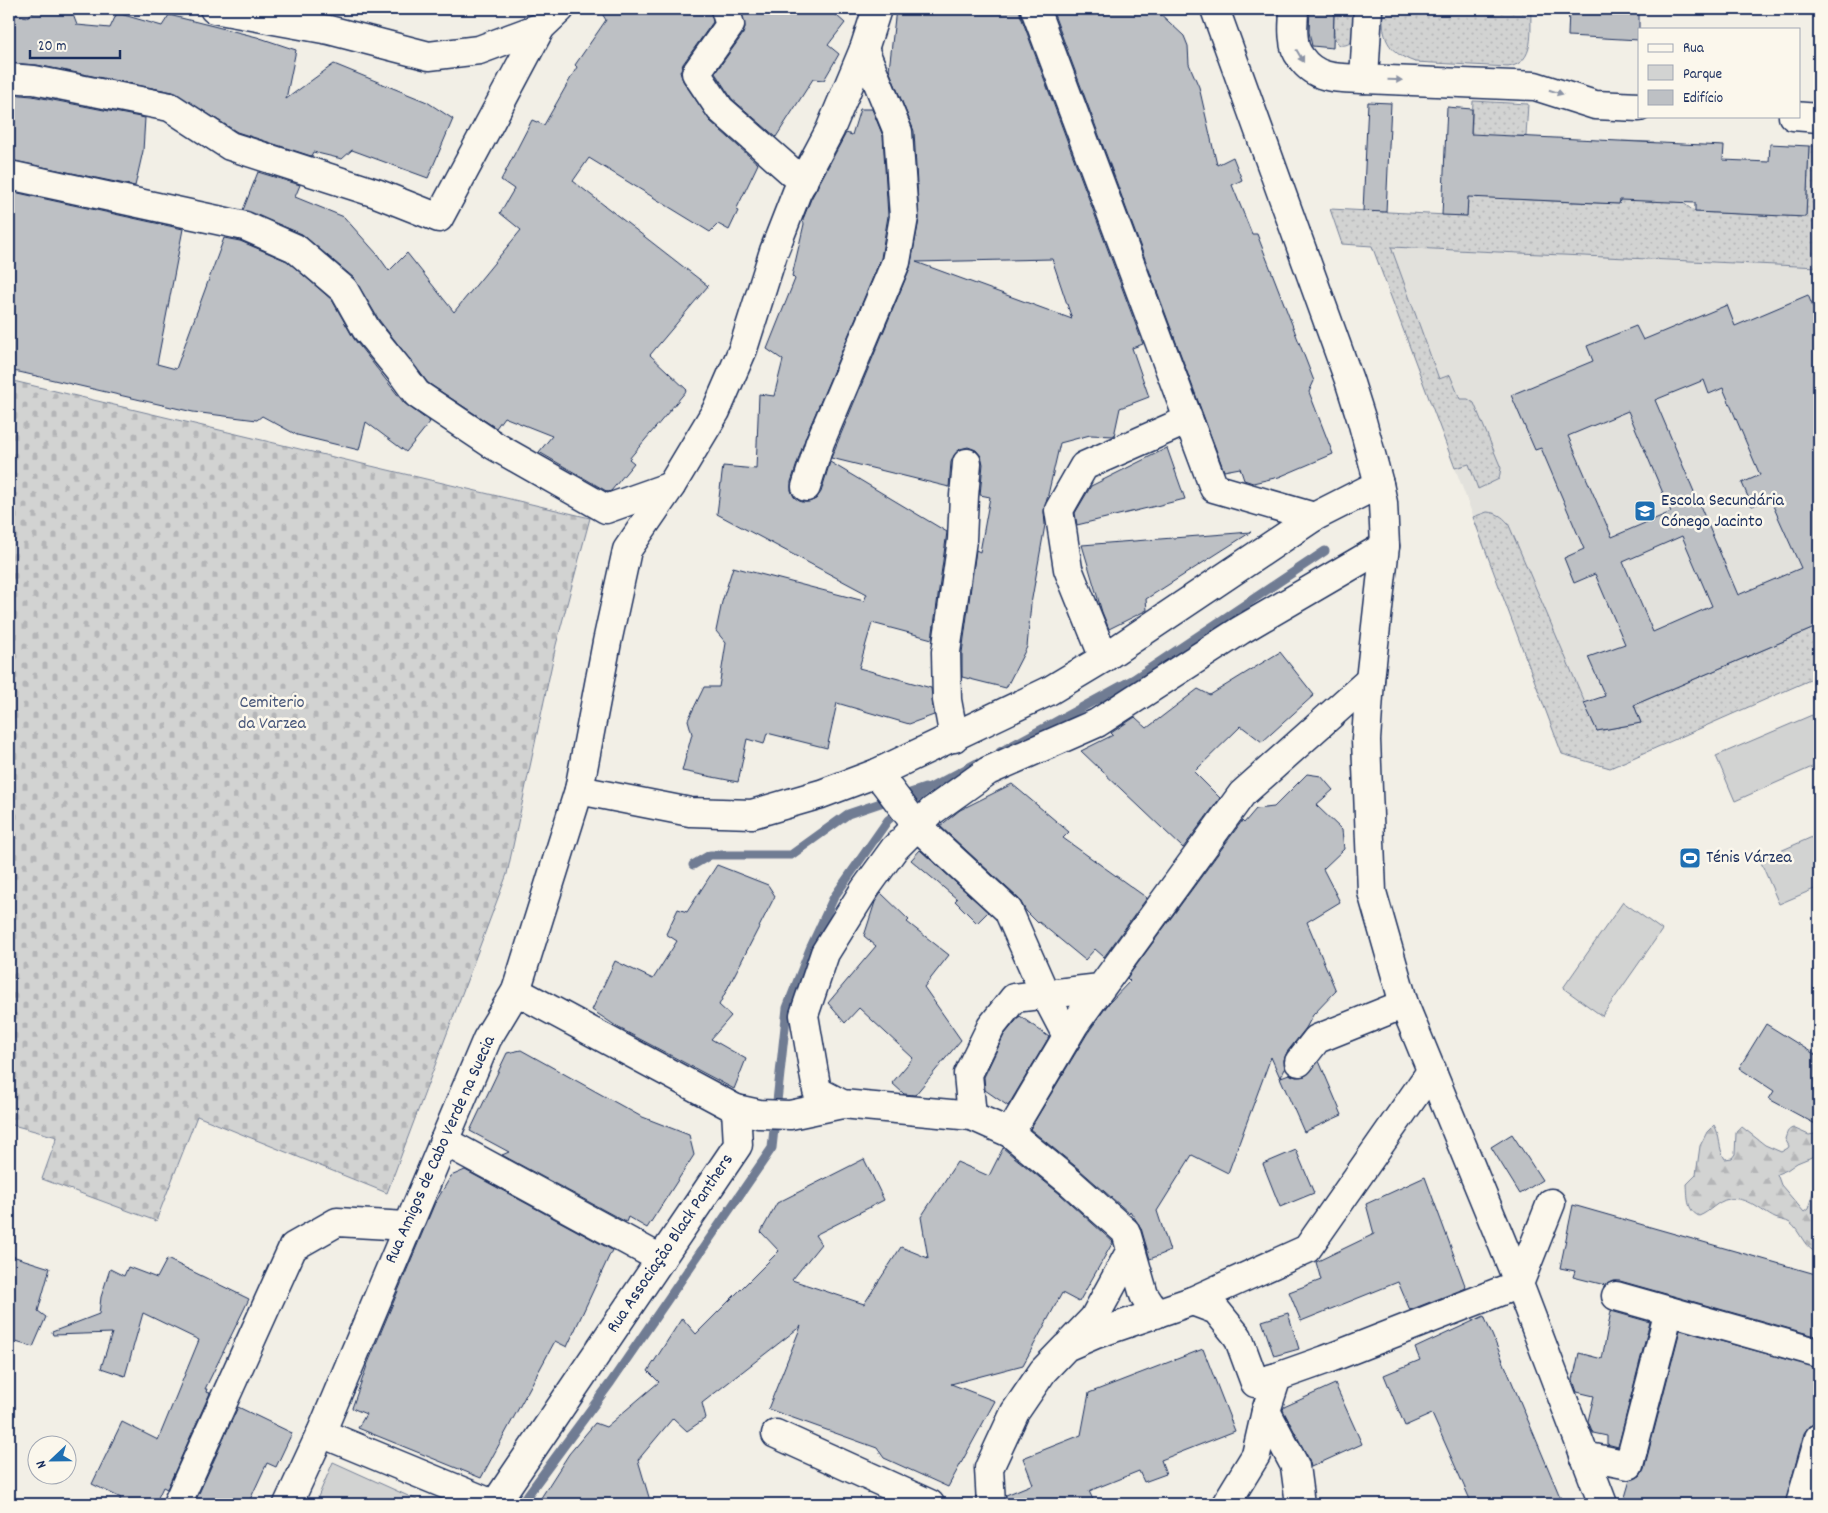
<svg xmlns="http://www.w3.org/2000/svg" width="1828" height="1513" viewBox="0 0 1828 1513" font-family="Dekko,sans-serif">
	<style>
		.built { fill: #e2e1dc }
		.grass { fill: url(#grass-dots); stroke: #768198 }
		.forest { fill: url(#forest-firs); stroke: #768198 }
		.cemetery { fill: url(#cemetery-stones); stroke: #768198 }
		.park { fill: #d2d3d2; stroke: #768198 }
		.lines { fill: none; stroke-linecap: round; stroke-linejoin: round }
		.stream { stroke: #707b93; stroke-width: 9 }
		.building { fill: #bdc0c4; stroke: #1b2f5e; fill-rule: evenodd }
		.minor-casing { stroke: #1b2f5e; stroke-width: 31 }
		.minor { stroke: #fbf7ec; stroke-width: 28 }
		.oneway { fill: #8b93a5 }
		.labels { text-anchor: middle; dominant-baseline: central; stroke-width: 5; stroke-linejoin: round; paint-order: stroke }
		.poi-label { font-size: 18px; fill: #1b2f5e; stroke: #fbf7ec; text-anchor: start }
		.park-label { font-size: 18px; fill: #49587b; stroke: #fbf7ec }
		.street-label { font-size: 18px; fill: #1b2f5e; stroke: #fbf7ec }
	</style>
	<defs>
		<pattern id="grass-dots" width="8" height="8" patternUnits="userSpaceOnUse" patternTransform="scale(1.25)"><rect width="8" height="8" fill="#d2d3d2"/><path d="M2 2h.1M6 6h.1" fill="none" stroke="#b4b5b7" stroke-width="1.8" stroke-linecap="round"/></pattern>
		<pattern id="forest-firs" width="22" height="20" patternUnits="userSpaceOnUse" patternTransform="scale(1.25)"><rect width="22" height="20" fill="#d2d3d2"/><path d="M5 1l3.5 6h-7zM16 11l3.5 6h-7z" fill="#b4b5b7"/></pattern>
		<pattern id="cemetery-stones" width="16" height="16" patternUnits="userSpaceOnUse" patternTransform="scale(1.25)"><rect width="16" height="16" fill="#d2d3d2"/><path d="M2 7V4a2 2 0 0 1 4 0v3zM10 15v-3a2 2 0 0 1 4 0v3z" fill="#b4b5b7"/></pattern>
	</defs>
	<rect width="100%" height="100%" fill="#f2efe6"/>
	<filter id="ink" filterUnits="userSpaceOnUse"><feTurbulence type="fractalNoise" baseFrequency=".02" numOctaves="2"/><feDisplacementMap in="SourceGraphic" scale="10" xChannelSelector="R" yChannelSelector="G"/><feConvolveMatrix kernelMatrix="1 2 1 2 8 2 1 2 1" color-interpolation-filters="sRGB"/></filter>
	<g filter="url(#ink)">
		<polygon class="built" points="1372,246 1819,267 1819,676 1610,768 1562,754"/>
		<g class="grass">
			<path d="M 1335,9 L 1356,9 L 1352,42 C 1329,56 1334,22 1335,9 Z"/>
			<path d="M 1383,9 L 1531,9 C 1530,31 1536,63 1508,67 L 1415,62 C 1386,52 1382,37 1383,9 Z"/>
			<polygon points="1473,101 1528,104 1526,136 1511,136 1509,199 1619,204 1622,141 1654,142 1652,201 1682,202 1695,212 1806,217 1809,146 1819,146 1819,267 1391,247 1439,379 1450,375 1460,399 1468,399 1474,403 1501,468 1499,479 1478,489 1469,464 1455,468 1372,246 1342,244 1330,209 1467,216"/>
			<path d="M 1487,512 C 1497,513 1502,516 1508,523 L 1597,731 L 1641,723 L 1634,705 L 1819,626 L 1819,676 L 1610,768 L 1562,754 L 1473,517 Z"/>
		</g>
		<path class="forest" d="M 1714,1125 C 1721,1136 1718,1149 1725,1159 L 1732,1158 L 1735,1154 L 1736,1133 L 1738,1129 L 1742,1127 L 1765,1145 L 1781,1152 L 1788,1148 L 1789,1146 L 1785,1139 C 1787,1133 1787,1130 1793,1128 L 1809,1135 L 1819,1133 L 1819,1154 L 1797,1163 L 1787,1170 L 1777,1174 L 1781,1185 L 1804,1212 L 1808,1209 L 1814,1189 L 1819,1184 L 1819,1253 C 1804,1250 1801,1231 1790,1223 C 1786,1220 1779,1220 1775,1218 C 1761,1211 1746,1196 1729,1199 C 1717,1201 1710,1212 1699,1216 C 1686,1210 1688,1196 1687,1184 L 1696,1175 L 1700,1146 L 1707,1132 Z"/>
		<polygon class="cemetery" points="9,380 590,518 556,645 507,874 387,1193 197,1116 156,1221 42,1179 57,1137 9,1124"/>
		<g class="park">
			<polygon points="1812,715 1819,732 1819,764 1735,801 1716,756"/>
			<polygon points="1819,834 1819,887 1779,904 1760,860"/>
			<polygon points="1623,902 1662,930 1602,1016 1563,988"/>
			<polygon points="333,1462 417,1500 415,1504 315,1504"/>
		</g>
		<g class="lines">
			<g class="stream">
				<polyline points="1000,752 1134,679 1325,551"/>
				<polyline points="693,865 710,855 791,855 848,814 925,788"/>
				<polyline points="521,1504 611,1382 772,1148 787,1008 810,949 834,897 888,820 928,789 977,763"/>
			</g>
		</g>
		<g class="building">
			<polygon points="38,9 51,9 72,12 77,25 110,28 117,13 162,26 169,15 257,37 296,50 286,99 334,64 427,102 453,119 428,178 352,150 342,159 313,152 311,156 237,132 173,92 37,65 9,63 9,13 27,17"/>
			<polygon points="599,9 710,9 713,22 683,64 680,72 683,81 710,121 758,164 736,210 738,211 729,230 718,224 710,232 589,158 573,181 708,286 650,355 687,390 629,459 634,463 611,491 608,492 539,452 552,436 504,417 496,428 428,383 379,320 354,278 302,234 243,210 258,172 300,185 295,197 344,217 377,254 389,271 407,253 454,312 521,230 500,213 514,189 501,180 532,120 544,125 577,67 575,65 606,20"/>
			<polygon points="741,9 829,9 845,23 828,45 839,54 824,80 813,79 776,137 732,99 715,73 743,34 745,27"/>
			<path d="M 896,9 L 1020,9 L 1020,14 L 1143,344 L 1132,348 L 1149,397 L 1120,408 L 1114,436 L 1090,435 L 1060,443 L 1044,512 L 1045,525 L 1031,604 L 1027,647 L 1006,688 L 962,677 L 962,653 L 976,550 L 980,552 L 990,497 L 980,495 L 983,464 L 981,456 L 976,450 L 968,447 L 960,449 L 955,454 L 951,462 L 949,487 L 831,458 L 910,268 L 919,220 L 914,131 L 889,70 ZM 1052,259 L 1072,319 L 916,262 Z"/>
			<polygon points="1052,9 1155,9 1184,36 1188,46 1189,64 1199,87 1217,165 1233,157 1242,180 1232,185 1252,234 1257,234 1314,381 1309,392 1333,454 1279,477 1253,483 1244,480 1240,468 1224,471"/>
			<polygon points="1310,9 1334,9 1333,48 1312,46 1309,32"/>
			<polygon points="1569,9 1639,9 1639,40 1568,36"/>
			<polygon points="9,94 32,96 145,118 143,151 135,186 9,160"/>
			<polygon points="1368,102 1391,103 1386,212 1363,211"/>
			<polygon points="1447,107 1472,109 1471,134 1724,146 1723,160 1769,162 1770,144 1809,146 1806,217 1695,212 1695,203 1620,200 1619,204 1468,197 1467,216 1442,215"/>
			<polygon points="860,109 872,109 883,136 888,216 881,258 806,436 791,482 791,490 794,497 801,502 809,502 816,499 821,492 830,462 947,532 932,639 872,623 859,668 931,688 934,715 909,724 837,703 827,748 767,733 764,744 747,739 738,782 682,771 692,734 688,720 704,687 719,687 726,643 716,631 722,602 733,567 864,601 867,594 717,514 723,466 756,469 759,394 774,396 783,360 767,349 795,279 792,276 804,224 803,219 811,199 846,133 852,135"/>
			<polygon points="9,191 183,229 157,364 176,369 224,238 240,241 287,261 332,300 354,339 404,403 430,422 406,452 366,422 359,450 297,435 262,416 257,420 193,412 19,372 9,371"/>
			<path d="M 1808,295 L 1819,322 L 1819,626 L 1634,705 L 1641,723 L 1597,731 L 1584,703 L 1605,696 L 1588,657 L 1625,644 L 1595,574 L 1574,583 L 1564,558 L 1584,549 L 1541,448 L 1535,450 L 1511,395 L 1593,361 L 1587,346 L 1636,326 L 1643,340 L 1727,305 L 1735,326 ZM 1704,380 L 1709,394 L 1723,388 L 1760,475 L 1742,483 L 1752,506 L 1770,499 L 1801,568 L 1738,595 L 1655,400 ZM 1628,411 L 1671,512 L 1612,537 L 1568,436 ZM 1682,536 L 1712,606 L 1653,632 L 1623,562 Z"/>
			<polygon points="1167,448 1185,499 1077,525 1075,513 1091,486"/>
			<polygon points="1251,532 1146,599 1147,610 1109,629 1102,612 1082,545"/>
			<polygon points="1280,652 1314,695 1262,742 1241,726 1194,772 1220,798 1183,848 1081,751 1113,735 1111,733 1135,717 1147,728 1198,689 1210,695"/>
			<polygon points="1307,774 1321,776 1333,790 1316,805 1342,830 1344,849 1323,869 1340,902 1307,922 1336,991 1313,1015 1306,1028 1287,1052 1284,1060 1285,1069 1281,1077 1289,1074 1296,1077 1305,1076 1319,1061 1342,1115 1304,1132 1271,1057 1228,1173 1192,1155 1157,1211 1170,1251 1150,1259 1141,1228 1130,1211 1129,1213 1080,1170 1030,1129 1087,1034 1109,1003 1130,981 1127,978 1242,821 1244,823 1256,809 1274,807"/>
			<polygon points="1012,784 1069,832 1063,838 1147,898 1104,957 1095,949 1085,960 1039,922 1038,923 1026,911 1019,899 940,826 960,810"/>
			<polygon points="920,850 988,912 977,923 955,901 957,899 911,860"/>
			<polygon points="717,865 768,885 775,896 719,1005 731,1016 711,1039 746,1059 734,1089 619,1028 592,1010 615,961 653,979 677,941 666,934 678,909 687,912"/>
			<polygon points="881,893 909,920 907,922 949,955 924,987 961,1040 915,1095 904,1094 892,1083 913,1058 859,1008 845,1023 828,1003 876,946 864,936 875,902"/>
			<polygon points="1020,1016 1049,1037 1008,1106 985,1090 984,1077 1004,1035"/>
			<polygon points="1766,1024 1819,1057 1819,1126 1769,1099 1774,1091 1739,1068"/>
			<polygon points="521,1050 640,1116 689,1135 694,1155 647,1228 628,1217 626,1222 502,1155 509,1152 470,1131 507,1053"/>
			<polygon points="1512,1134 1542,1180 1520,1194 1491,1147"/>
			<polygon points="1003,1148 1060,1194 1113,1242 1079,1302 1062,1293 1023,1365 951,1384 995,1401 948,1487 884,1458 877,1448 768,1409 801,1326 702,1403 706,1418 687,1431 673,1418 638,1460 651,1504 537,1504 569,1454 595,1423 606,1427 659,1382 648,1371 682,1318 696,1334 779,1251 761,1232 777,1203 864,1159 884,1200 815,1235 821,1244 792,1280 864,1304 901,1247 928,1258 921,1217 957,1162 989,1176"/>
			<polygon points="1296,1150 1314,1193 1280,1207 1263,1164"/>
			<polygon points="465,1170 612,1250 567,1347 555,1341 481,1478 358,1428 366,1414 352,1408 368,1363 434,1205 451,1176"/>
			<polygon points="1425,1177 1466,1288 1410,1310 1398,1282 1301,1321 1289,1292 1321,1280 1316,1262 1374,1234 1366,1204"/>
			<polygon points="1573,1205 1819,1275 1819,1337 1620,1281 1613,1281 1605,1285 1573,1277 1575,1271 1560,1268"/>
			<polygon points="9,1255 50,1268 38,1311 46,1317 33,1347 9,1340"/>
			<polygon points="167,1259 249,1299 205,1389 207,1389 206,1392 210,1393 167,1489 163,1487 155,1504 117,1504 121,1498 92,1484 122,1422 158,1440 199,1340 143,1313 125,1376 101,1368 112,1333 53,1335 52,1332 99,1314 101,1297 110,1269 124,1276 128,1267 157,1278"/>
			<polygon points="1611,1311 1650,1322 1618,1447 1607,1444 1607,1436 1593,1433 1588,1421 1594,1396 1577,1392 1573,1380 1579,1353 1602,1359"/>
			<polygon points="1288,1313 1299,1349 1274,1356 1262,1321"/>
			<polygon points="1484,1316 1504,1363 1563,1504 1472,1504 1432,1414 1405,1426 1384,1375 1420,1360 1415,1348"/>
			<polygon points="1680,1330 1819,1368 1819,1423 1809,1426 1804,1433 1785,1504 1623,1504 1630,1480 1640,1476 1644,1469"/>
			<polygon points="1203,1349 1235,1431 1161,1460 1166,1474 1144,1482 1139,1471 1089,1491 1095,1504 1006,1504 1006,1495 1033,1484 1023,1458 1081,1435 1089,1393"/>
			<polygon points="1335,1384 1362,1444 1311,1467 1309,1459 1283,1410 1284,1407"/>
			<polygon points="238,1407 292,1433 276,1467 267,1463 248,1504 199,1504 195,1502"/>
		</g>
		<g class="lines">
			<g class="minor-casing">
				<g id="minor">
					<polyline points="214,9 329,30 429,56 479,50 541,27"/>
					<polyline points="725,9 730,25 696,73 720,109 803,182"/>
					<polyline points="877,9 864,49 830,130 797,192 774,251 743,349 716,411 671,486 627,550 607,642 579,790 690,812 752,814 821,794 877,773 1049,691 1104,658 1314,517 1379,484 1362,421 1349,380 1215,9"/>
					<polyline points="1035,9 1214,488 1314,517"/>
					<path d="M 1294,9 C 1294,19 1292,30 1294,40 C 1294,47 1297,53 1301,58 C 1316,80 1340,78 1364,79"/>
					<polyline points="1368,9 1364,79 1535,86 1595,105 1639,107"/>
					<polyline points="9,78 34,80 170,107 230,146 376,193 439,218 541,27 560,9"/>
					<polyline points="1793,116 1819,118"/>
					<polyline points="9,175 245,226 295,248 344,290 366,329 401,372 417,394 495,446 606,509 671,486"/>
					<polyline points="806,487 820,442 896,262 904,217 898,132 864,49"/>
					<polyline points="1104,658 1068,569 1059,510 1084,466 1188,420"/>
					<polyline points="954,738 947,700 946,652 962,540 964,496 967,463"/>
					<polyline points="877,773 917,826 1008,910 1045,994 1067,1036"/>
					<polyline points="1100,988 1014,998 991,1027 968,1074 972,1116 1010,1133 1074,1025 1242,794 1370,680"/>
					<polyline points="1299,1062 1317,1039 1404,1004"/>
					<polyline points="736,1109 759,1114 790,1115 842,1104"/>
					<polyline points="972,1116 842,1104 817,1091 804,1015 825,953 865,889 894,849 932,811 988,771 1097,723 1241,630 1385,546"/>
					<polyline points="1010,1133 1070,1182 1126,1232 1144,1295 1156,1314"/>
					<polyline points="444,1141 661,1259"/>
					<polyline points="1551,1203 1519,1284 1603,1504"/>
					<polyline points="1616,1296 1819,1353"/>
					<polyline points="1192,1301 1307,1249 1432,1070"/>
					<polyline points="1071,1342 1094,1318 1131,1250"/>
					<polyline points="1266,1411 1295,1466 1300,1504"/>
					<polyline points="321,1433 493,1504"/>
					<polyline points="776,1434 930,1504"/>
					<polyline points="1584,1456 1629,1465 1669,1311"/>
					<polyline points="177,1504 293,1247 337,1222 407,1226"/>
					<polyline points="288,1504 321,1433 487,1039 516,991 579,790"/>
					<polyline points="495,1504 738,1145 736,1109 516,991"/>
					<polyline points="991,1504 989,1468 1015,1412 1043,1371 1066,1347 1096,1334 1192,1301 1216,1310 1238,1337 1255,1383 1277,1377 1325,1360 1519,1284 1404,1004 1372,892 1366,740 1370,680 1385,546 1383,503 1379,484"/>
					<polyline points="1226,1504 1256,1455 1266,1411 1277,1377"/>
					<polyline points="1800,1504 1819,1438"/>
				</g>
			</g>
			<use href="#minor" class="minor"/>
		</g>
		<defs><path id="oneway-solid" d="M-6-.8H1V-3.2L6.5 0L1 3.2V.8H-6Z" transform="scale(1.25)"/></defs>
		<g class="oneway">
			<use href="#oneway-solid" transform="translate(1300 56) rotate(60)"/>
			<use href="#oneway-solid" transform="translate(1395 80) rotate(2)"/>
			<use href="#oneway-solid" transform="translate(1556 92) rotate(18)"/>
		</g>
	</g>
	<defs>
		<g id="school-square" transform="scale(1.125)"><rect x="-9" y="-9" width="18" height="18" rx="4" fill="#1f6fb2" stroke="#fbf7ec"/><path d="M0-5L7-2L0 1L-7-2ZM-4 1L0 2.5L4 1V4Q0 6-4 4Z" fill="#fff"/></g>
		<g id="stadium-square" transform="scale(1.125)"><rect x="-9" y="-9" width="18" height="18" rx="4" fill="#1f6fb2" stroke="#fbf7ec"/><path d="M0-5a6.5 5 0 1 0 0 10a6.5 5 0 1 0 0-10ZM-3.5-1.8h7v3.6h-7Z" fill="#fff"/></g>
	</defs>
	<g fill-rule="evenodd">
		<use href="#school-square" x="1645" y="511"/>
		<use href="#stadium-square" x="1690" y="858"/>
	</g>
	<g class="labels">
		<g class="poi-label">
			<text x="1661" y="501">Escola Secundária<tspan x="1661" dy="21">Cónego Jacinto</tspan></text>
			<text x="1706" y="858">Ténis Várzea</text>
		</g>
		<g class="park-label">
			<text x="272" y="703">Cemiterio<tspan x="272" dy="21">da Varzea</tspan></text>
		</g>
		<g class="street-label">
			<text transform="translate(441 1150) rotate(-66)">Rua Amigos de Cabo Verde na Suecia</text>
			<text transform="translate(671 1244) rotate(-56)">Rua Associação Black Panthers</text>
		</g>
	</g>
	<rect width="1828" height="1513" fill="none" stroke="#fbf7ec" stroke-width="30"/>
	<rect x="15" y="15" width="1798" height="1483" fill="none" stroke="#1b2f5e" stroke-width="2" filter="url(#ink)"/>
	<rect x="1638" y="28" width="162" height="90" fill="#fbf7ec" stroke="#a1a7b3"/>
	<rect x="1648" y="44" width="25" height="8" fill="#fbf7ec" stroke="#a1a7b3"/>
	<text x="1683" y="52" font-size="15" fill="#1b2f5e">Rua</text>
	<rect x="1648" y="65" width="25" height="15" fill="#d2d3d2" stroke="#a1a7b3"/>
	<text x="1683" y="78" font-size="15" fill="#1b2f5e">Parque</text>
	<rect x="1648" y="90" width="25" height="15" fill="#bdc0c4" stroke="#a1a7b3"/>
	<text x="1683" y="102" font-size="15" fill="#1b2f5e">Edifício</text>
	<g transform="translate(52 1460) rotate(248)"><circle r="24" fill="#fbf7ec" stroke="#a1a7b3"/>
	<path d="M0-4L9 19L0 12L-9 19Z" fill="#1f6fb2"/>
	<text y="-8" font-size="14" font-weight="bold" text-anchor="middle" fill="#1b2f5e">N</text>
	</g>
	<path d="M30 50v8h90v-8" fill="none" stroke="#1b2f5e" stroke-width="2.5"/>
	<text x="38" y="50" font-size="15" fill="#1b2f5e" stroke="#fbf7ec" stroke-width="4" paint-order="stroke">20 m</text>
</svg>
